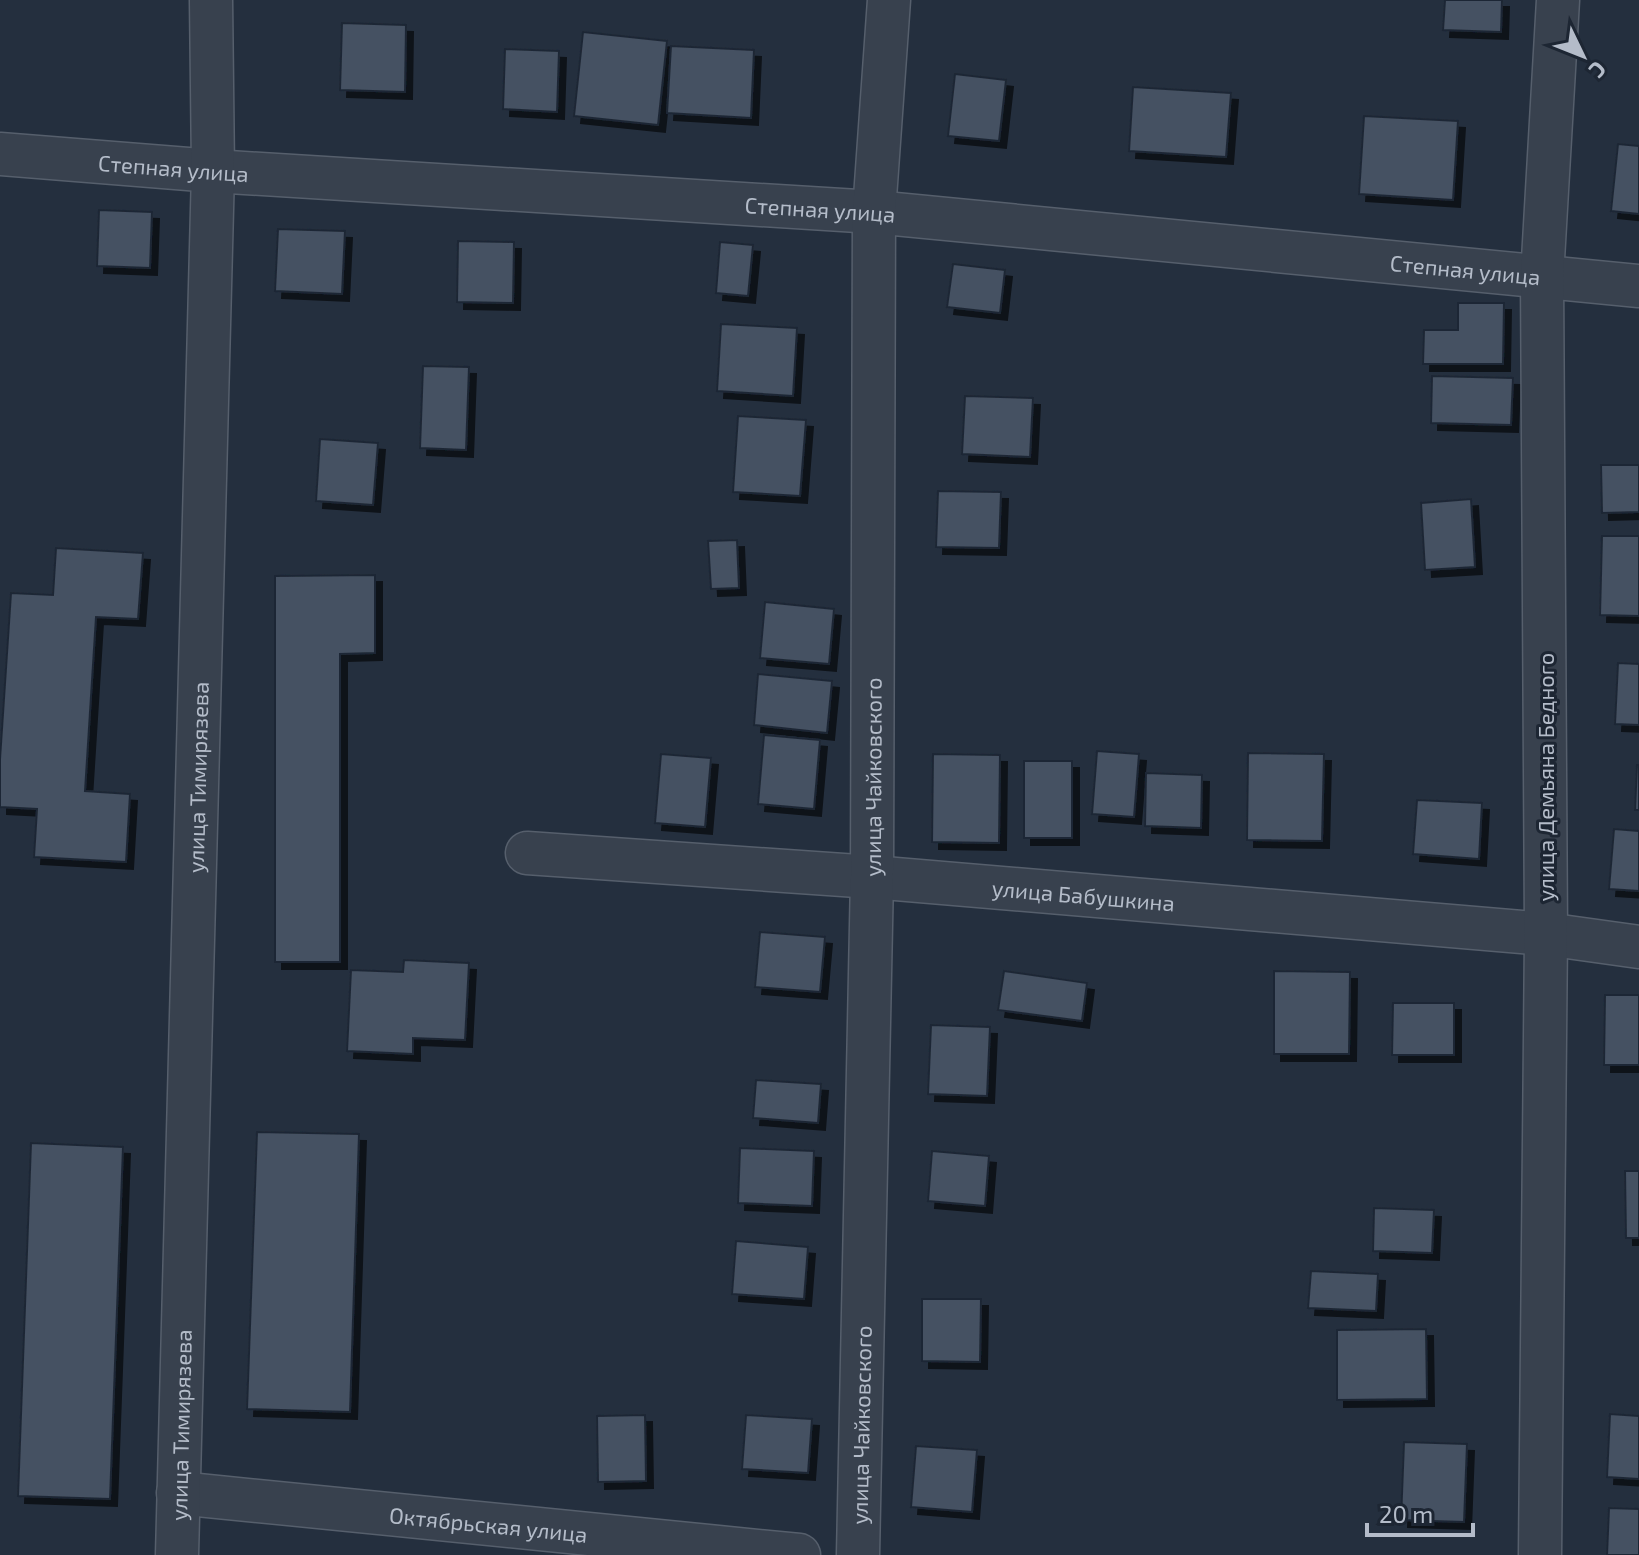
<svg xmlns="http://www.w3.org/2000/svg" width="1639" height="1555" viewBox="0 0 1639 1555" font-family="'Exo 2',sans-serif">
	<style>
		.building { fill: #455162; stroke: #1f2835; stroke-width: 2; filter: url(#shadow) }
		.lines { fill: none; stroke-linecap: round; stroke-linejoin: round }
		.street-casing { stroke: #565f6c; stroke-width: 45 }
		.street { stroke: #38414e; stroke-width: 42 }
		.labels { text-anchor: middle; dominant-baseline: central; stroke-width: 6; stroke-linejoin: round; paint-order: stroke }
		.street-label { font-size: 22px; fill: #b4bcc9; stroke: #1d2633 }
	</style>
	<defs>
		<filter id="shadow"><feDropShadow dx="7" dy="7" stdDeviation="0" flood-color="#0009"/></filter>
	</defs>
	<rect width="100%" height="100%" fill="#242f3e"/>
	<g class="building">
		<polygon points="1445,0 1502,0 1501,32 1443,30"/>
		<polygon points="342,23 406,25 405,92 340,90"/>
		<polygon points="583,32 667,41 658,125 574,116"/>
		<polygon points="671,46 754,50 751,118 667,113"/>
		<polygon points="505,49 559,51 557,112 503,109"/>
		<polygon points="955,74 1006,80 999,141 948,136"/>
		<polygon points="1133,87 1231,93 1226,157 1129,151"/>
		<polygon points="1364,116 1458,121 1453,200 1359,194"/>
		<polygon points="1618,144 1639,146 1639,214 1611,211"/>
		<polygon points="99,210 152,212 150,268 97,266"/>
		<polygon points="278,229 345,231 342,294 275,291"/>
		<polygon points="458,241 514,242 513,303 457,302"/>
		<polygon points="720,242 753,245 748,296 716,293"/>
		<polygon points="953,264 1005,270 1000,313 947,307"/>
		<polygon points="1458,303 1504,303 1503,364 1423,364 1424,330 1458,330"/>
		<polygon points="721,324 797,328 793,396 717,391"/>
		<polygon points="423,366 469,367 466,450 420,448"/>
		<polygon points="1432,376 1513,378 1511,425 1431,423"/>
		<polygon points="965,396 1033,398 1030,457 962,454"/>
		<polygon points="738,416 806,420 800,496 733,492"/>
		<polygon points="320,439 378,443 373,505 316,501"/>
		<polygon points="1601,465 1639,465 1639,512 1602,513"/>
		<polygon points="938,491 1001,492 999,548 936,547"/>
		<polygon points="1471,499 1475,567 1425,570 1421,503"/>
		<polygon points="1602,536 1639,536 1639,616 1600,615"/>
		<polygon points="737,540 739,588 711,589 708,541"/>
		<polygon points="56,548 143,553 138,619 96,617 85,791 130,794 126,862 34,857 37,809 0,807 0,759 11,593 53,595"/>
		<polygon points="375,575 375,653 340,654 340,962 275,962 275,576"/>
		<polygon points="765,602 834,609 829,664 760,658"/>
		<polygon points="1618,663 1639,664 1639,725 1615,724"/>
		<polygon points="758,674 832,681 827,733 754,725"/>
		<polygon points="764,735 820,740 814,809 758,804"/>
		<polygon points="1097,751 1139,754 1134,817 1092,814"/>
		<polygon points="1248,753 1324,754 1322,841 1247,840"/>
		<polygon points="661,754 711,758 705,827 655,823"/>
		<polygon points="933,754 1000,755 999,843 932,842"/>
		<rect x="1024" y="761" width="48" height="77"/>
		<polygon points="1637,765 1639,765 1639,810 1635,810"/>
		<polygon points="1146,773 1202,775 1201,828 1145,826"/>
		<polygon points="1417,800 1482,803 1479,859 1413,854"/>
		<polygon points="1614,829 1639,831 1639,891 1609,889"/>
		<polygon points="760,932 825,937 820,992 755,987"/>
		<polygon points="404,960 469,963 465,1040 413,1038 413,1054 347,1051 351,970 403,972"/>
		<polygon points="1004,971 1087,983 1082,1021 998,1010"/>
		<polygon points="1274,971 1350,972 1349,1054 1274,1054"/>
		<polygon points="1605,995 1639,995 1639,1065 1604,1065"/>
		<polygon points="1393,1003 1454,1003 1454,1055 1392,1055"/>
		<polygon points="931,1025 990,1027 987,1096 928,1094"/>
		<polygon points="756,1080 821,1084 818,1123 753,1118"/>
		<polygon points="257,1132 359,1134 350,1412 247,1409"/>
		<polygon points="31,1143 123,1147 110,1499 18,1496"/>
		<polygon points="740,1148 814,1151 812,1206 738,1203"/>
		<polygon points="932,1151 989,1156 985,1206 928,1201"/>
		<polygon points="1625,1171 1639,1171 1639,1238 1626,1238"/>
		<polygon points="1374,1208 1434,1210 1432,1253 1373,1251"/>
		<polygon points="736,1241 808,1247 804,1299 732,1294"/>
		<polygon points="1311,1271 1378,1274 1376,1311 1308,1308"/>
		<polygon points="922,1299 981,1299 980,1362 922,1361"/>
		<polygon points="1426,1329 1427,1399 1337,1400 1337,1330"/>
		<polygon points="1610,1414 1639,1416 1639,1479 1607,1477"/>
		<polygon points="645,1415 646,1481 598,1482 597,1416"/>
		<polygon points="746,1415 812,1419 808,1473 742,1469"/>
		<polygon points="1404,1442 1467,1444 1464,1522 1401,1520"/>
		<polygon points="916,1446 977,1450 972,1512 911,1507"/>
		<polygon points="1609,1508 1639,1509 1639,1555 1607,1555"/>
	</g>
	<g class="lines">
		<g class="street-casing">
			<g id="street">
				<path id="s1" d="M 0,154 L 213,171 L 874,212 L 1639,286"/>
				<path id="s2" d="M 527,853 L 872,877 L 1546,934 L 1639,947"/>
				<path id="s3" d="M 178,1493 L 799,1555"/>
				<path id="s4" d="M 177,1555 L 213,171 L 211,0"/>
				<path id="s5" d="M 858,1555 L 872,877 L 874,212 L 889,0"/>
				<polyline points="1540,1555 1546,934 1542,277 1558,0"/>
			</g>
		</g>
		<use href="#street" class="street"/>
	</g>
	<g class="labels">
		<g class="street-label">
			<text stroke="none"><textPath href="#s1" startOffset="174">Степная улица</textPath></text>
			<text stroke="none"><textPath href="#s1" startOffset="822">Степная улица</textPath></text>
			<text stroke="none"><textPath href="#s1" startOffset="1470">Степная улица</textPath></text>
			<text stroke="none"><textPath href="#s5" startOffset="778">улица Чайковского</textPath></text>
			<text transform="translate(1545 777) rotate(-90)">улица Демьяна Бедного</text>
			<text stroke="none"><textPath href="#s4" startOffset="778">улица Тимирязева</textPath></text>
			<text stroke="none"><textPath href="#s2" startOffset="558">улица Бабушкина</textPath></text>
			<text stroke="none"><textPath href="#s4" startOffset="130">улица Тимирязева</textPath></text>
			<text stroke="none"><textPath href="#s5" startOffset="130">улица Чайковского</textPath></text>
			<text stroke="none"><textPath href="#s3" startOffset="312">Октябрьская улица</textPath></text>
		</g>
	</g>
	<g transform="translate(1583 56) rotate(133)" stroke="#1d2633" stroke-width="6" paint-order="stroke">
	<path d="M0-6L14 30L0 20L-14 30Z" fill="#b4bcc9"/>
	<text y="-12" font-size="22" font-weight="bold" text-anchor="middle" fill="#b4bcc9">С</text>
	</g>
	<path d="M1367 1523v12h106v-12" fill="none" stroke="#b4bcc9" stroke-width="4"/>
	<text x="1379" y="1523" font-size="24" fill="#b4bcc9" stroke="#1d2633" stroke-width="6" paint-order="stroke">20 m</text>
</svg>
